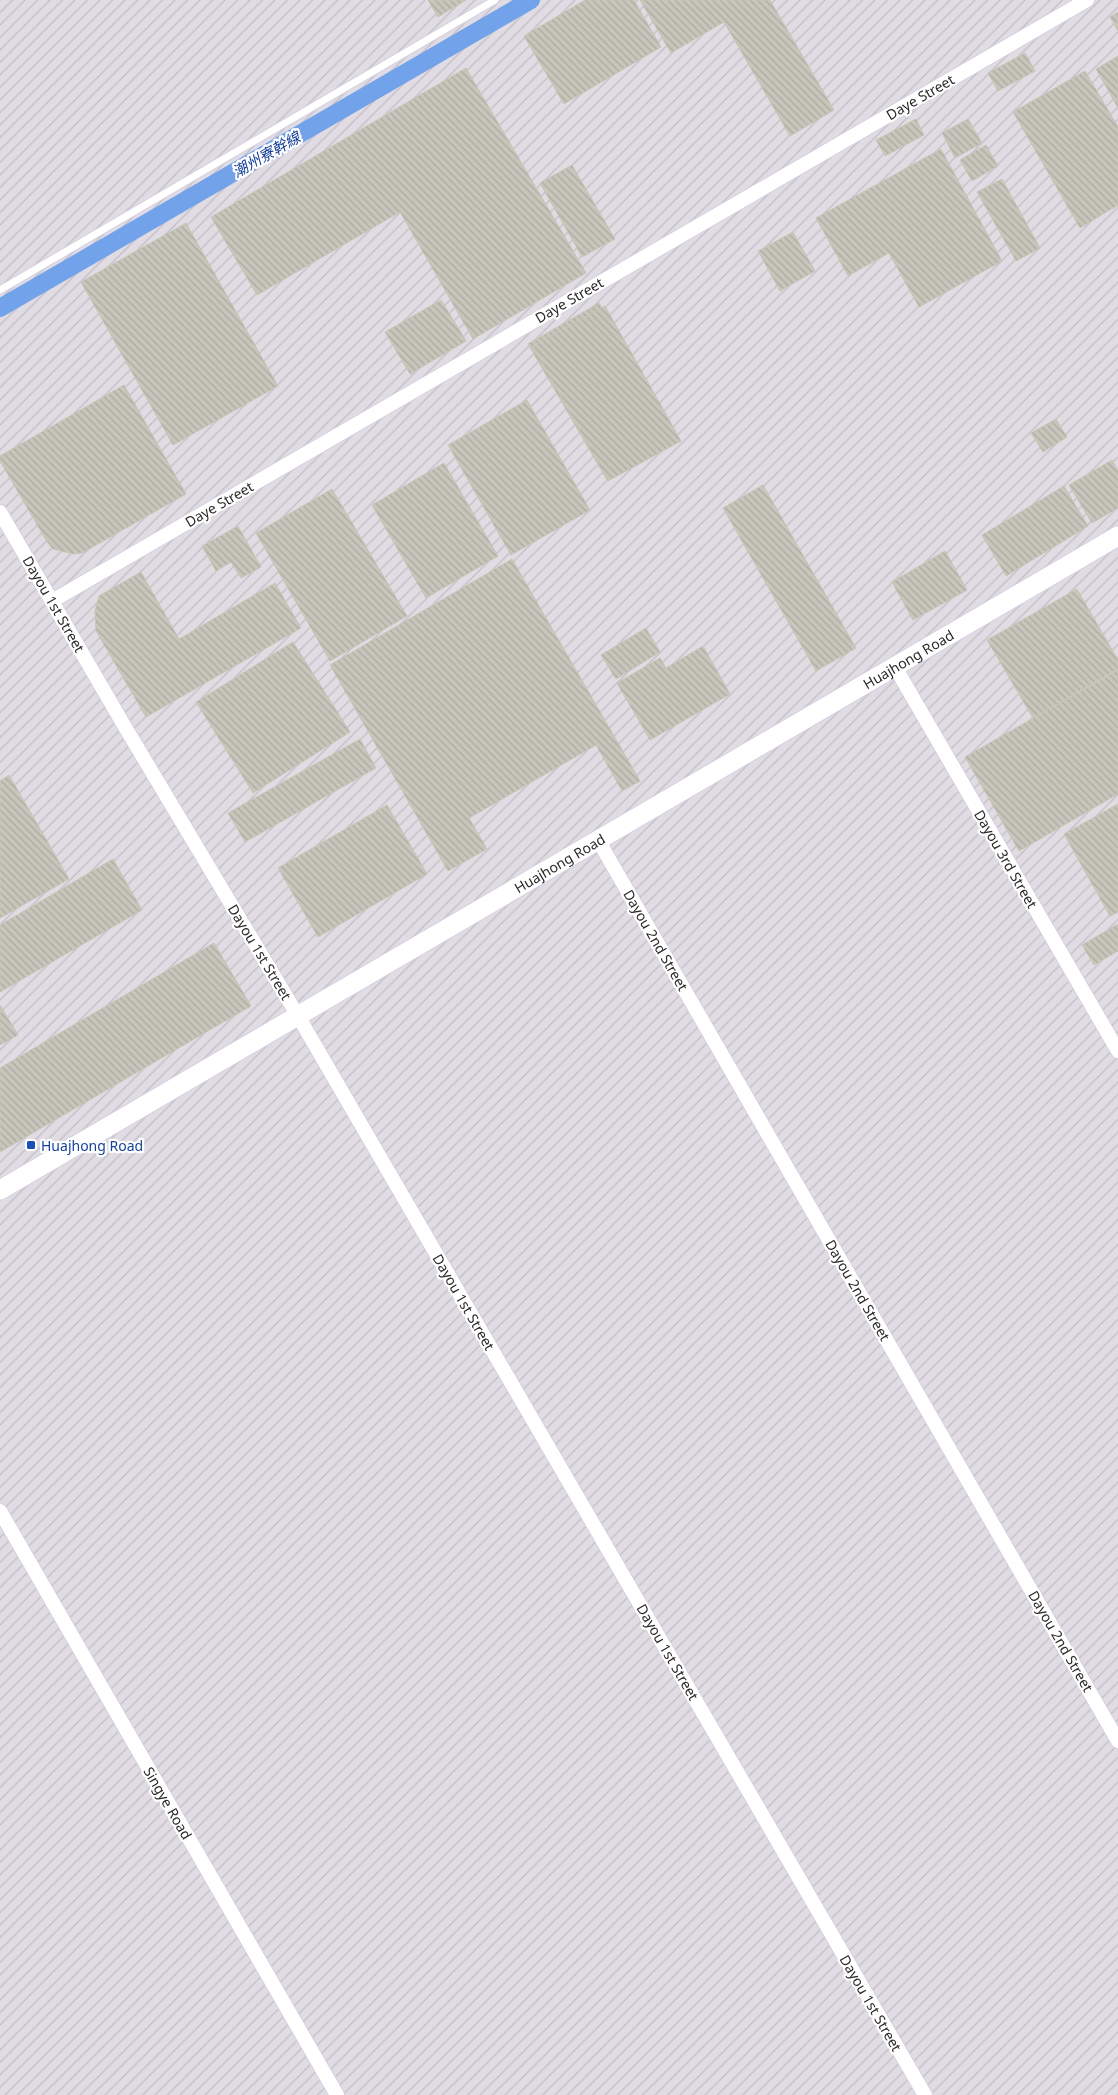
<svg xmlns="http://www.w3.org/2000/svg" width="1118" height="2095" viewBox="0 0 1118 2095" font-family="'Noto Sans','Noto Sans TC',sans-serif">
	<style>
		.industrial { fill: url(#industrial-furrows) }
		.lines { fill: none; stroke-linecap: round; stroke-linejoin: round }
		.canal { stroke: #72a3ea; stroke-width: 18 }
		.building { fill: url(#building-back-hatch); stroke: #c7c6b6 }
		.lane-casing { stroke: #d4d1e2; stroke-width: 9 }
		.street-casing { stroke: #d4d1e2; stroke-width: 16 }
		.secondary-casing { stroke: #d4d1e2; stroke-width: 21 }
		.lane { stroke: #fff; stroke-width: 7 }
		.street { stroke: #fff; stroke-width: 14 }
		.secondary { stroke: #fff; stroke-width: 19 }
		.transit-dot { fill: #1a4fb4; stroke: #fff; stroke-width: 2 }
		.labels { text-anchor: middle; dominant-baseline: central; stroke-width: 4.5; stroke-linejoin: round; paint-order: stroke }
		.street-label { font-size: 14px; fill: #2a2a2a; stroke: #fff }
		.transit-label { font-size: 14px; fill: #164399; stroke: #fff; text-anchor: start }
		.water-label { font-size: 15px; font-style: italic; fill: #123d96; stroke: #fff }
	</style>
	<defs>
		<pattern id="industrial-furrows" width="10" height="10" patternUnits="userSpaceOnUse" patternTransform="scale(1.25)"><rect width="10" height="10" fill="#e1dce4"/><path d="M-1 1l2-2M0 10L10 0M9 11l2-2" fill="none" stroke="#c1bdc4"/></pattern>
		<pattern id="building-back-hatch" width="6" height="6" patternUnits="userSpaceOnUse" patternTransform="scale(1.25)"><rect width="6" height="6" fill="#c7c6bb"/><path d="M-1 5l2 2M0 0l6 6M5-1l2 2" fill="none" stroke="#abaaa1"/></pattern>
	</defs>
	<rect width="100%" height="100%" fill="#ebeadc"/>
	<rect class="industrial" x="0" y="0" width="1118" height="2095"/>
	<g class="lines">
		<polyline class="canal" points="0,308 531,0"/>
	</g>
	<g class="building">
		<polygon points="428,0 466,0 438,17"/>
		<polygon points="585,0 634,0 661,47 564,104 524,36"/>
		<polygon points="640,0 770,0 834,110 790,136 724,22 671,53"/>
		<polygon points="1118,12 1118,31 1110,17"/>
		<polygon points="1025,53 1035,71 998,91 988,73"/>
		<polygon points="1118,56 1118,108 1096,69"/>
		<polygon points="466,68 586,273 473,339 400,212 257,295 211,217"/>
		<polygon points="1085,71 1118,127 1118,205 1080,228 1013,112"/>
		<polygon points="916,119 924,135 885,156 876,140"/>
		<polygon points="968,119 982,143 955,158 942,133"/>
		<polygon points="986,145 998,166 972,181 960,160"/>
		<polygon points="941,149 1002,261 919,307 889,253 848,276 816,218"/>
		<polygon points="572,165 615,239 582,257 540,183"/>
		<polygon points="1002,179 1040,248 1016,261 977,192"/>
		<polygon points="186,223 278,386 173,445 81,282"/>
		<polygon points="793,232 815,271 780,291 758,251"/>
		<polygon points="441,300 466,341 410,374 385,332"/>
		<polygon points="599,303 678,439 607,480 528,344"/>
		<polygon points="605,306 681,441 608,481 533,346"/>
		<polygon points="124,385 186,494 82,553 73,554 53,549 47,542 0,461 0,456"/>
		<polygon points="527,400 590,510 511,555 448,445"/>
		<polygon points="1056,419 1067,437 1043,452 1031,433"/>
		<polygon points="1112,460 1118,470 1118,508 1092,523 1069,485"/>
		<polygon points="444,463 498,556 426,598 372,505"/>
		<polygon points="763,485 856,648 816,671 723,508"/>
		<polygon points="1064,486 1088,526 1006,576 982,535"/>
		<polygon points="332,489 407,616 330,661 256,533"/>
		<polygon points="238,526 261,567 241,578 231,562 216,571 202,546"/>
		<polygon points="945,551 967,590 913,620 892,582"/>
		<polygon points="512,559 640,781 622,791 596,745 469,818 487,849 448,871 330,665"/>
		<polygon points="141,572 179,639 275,583 301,628 146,717 96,631 95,611 99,596"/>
		<polygon points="1077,589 1118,660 1118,669 1033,718 987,640"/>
		<polygon points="646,628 660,652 616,679 601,655"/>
		<polygon points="293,642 350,732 253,793 196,702"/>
		<polygon points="703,646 730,694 650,740 617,683 660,658 666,668"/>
		<polygon points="1118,670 1118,794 1019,851 965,757"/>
		<polygon points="360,739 376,768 245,842 228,813"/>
		<polygon points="9,775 69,879 0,918 0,781"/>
		<polygon points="1118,804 1118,912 1110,916 1064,834"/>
		<polygon points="387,805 427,874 318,937 278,868"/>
		<polygon points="113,859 142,910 0,992 0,925"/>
		<polygon points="1118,924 1118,951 1094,965 1082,945"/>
		<polygon points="214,943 251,1006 0,1152 0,1068"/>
		<polygon points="0,1005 18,1035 0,1045"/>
	</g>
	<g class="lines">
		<g class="lane-casing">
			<polyline id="lane" points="0,290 495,0"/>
		</g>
		<g class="street-casing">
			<g id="street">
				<polyline points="0,512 125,727 298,1016 925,2095"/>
				<polyline points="52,601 1087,0"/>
				<polyline points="895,667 1118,1051"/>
				<polyline points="598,840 1118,1741"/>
				<polyline points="0,1511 337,2095"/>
			</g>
		</g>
		<g class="secondary-casing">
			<g id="secondary">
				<path id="s1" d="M 0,1190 L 1118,536"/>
			</g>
		</g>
		<use href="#lane" class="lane"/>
		<use href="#street" class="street"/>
		<use href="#secondary" class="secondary"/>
	</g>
	<rect class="transit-dot" x="26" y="1140" width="10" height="10" rx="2.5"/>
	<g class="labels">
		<g class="street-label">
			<text transform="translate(920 97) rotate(-30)">Daye Street</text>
			<text transform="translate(569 300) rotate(-30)">Daye Street</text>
			<text transform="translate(219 504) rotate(-30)">Daye Street</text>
			<text transform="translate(54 604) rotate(60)">Dayou 1st Street</text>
			<text stroke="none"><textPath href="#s1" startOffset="1052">Huajhong Road</textPath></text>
			<text transform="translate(1006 859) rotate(60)">Dayou 3rd Street</text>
			<text stroke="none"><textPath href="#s1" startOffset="648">Huajhong Road</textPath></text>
			<text transform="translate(656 940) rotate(60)">Dayou 2nd Street</text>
			<text transform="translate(260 952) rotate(59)">Dayou 1st Street</text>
			<text transform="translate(858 1290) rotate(60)">Dayou 2nd Street</text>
			<text transform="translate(464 1302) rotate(60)">Dayou 1st Street</text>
			<text transform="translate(1061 1641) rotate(60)">Dayou 2nd Street</text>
			<text transform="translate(668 1652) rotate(60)">Dayou 1st Street</text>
			<text transform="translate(168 1803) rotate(60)">Singye Road</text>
			<text transform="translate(871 2003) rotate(60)">Dayou 1st Street</text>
		</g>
		<g class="transit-label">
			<text x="41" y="1145">Huajhong Road</text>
		</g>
		<g class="water-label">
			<text transform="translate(266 154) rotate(-30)">潮州寮幹線</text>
		</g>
	</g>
</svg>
